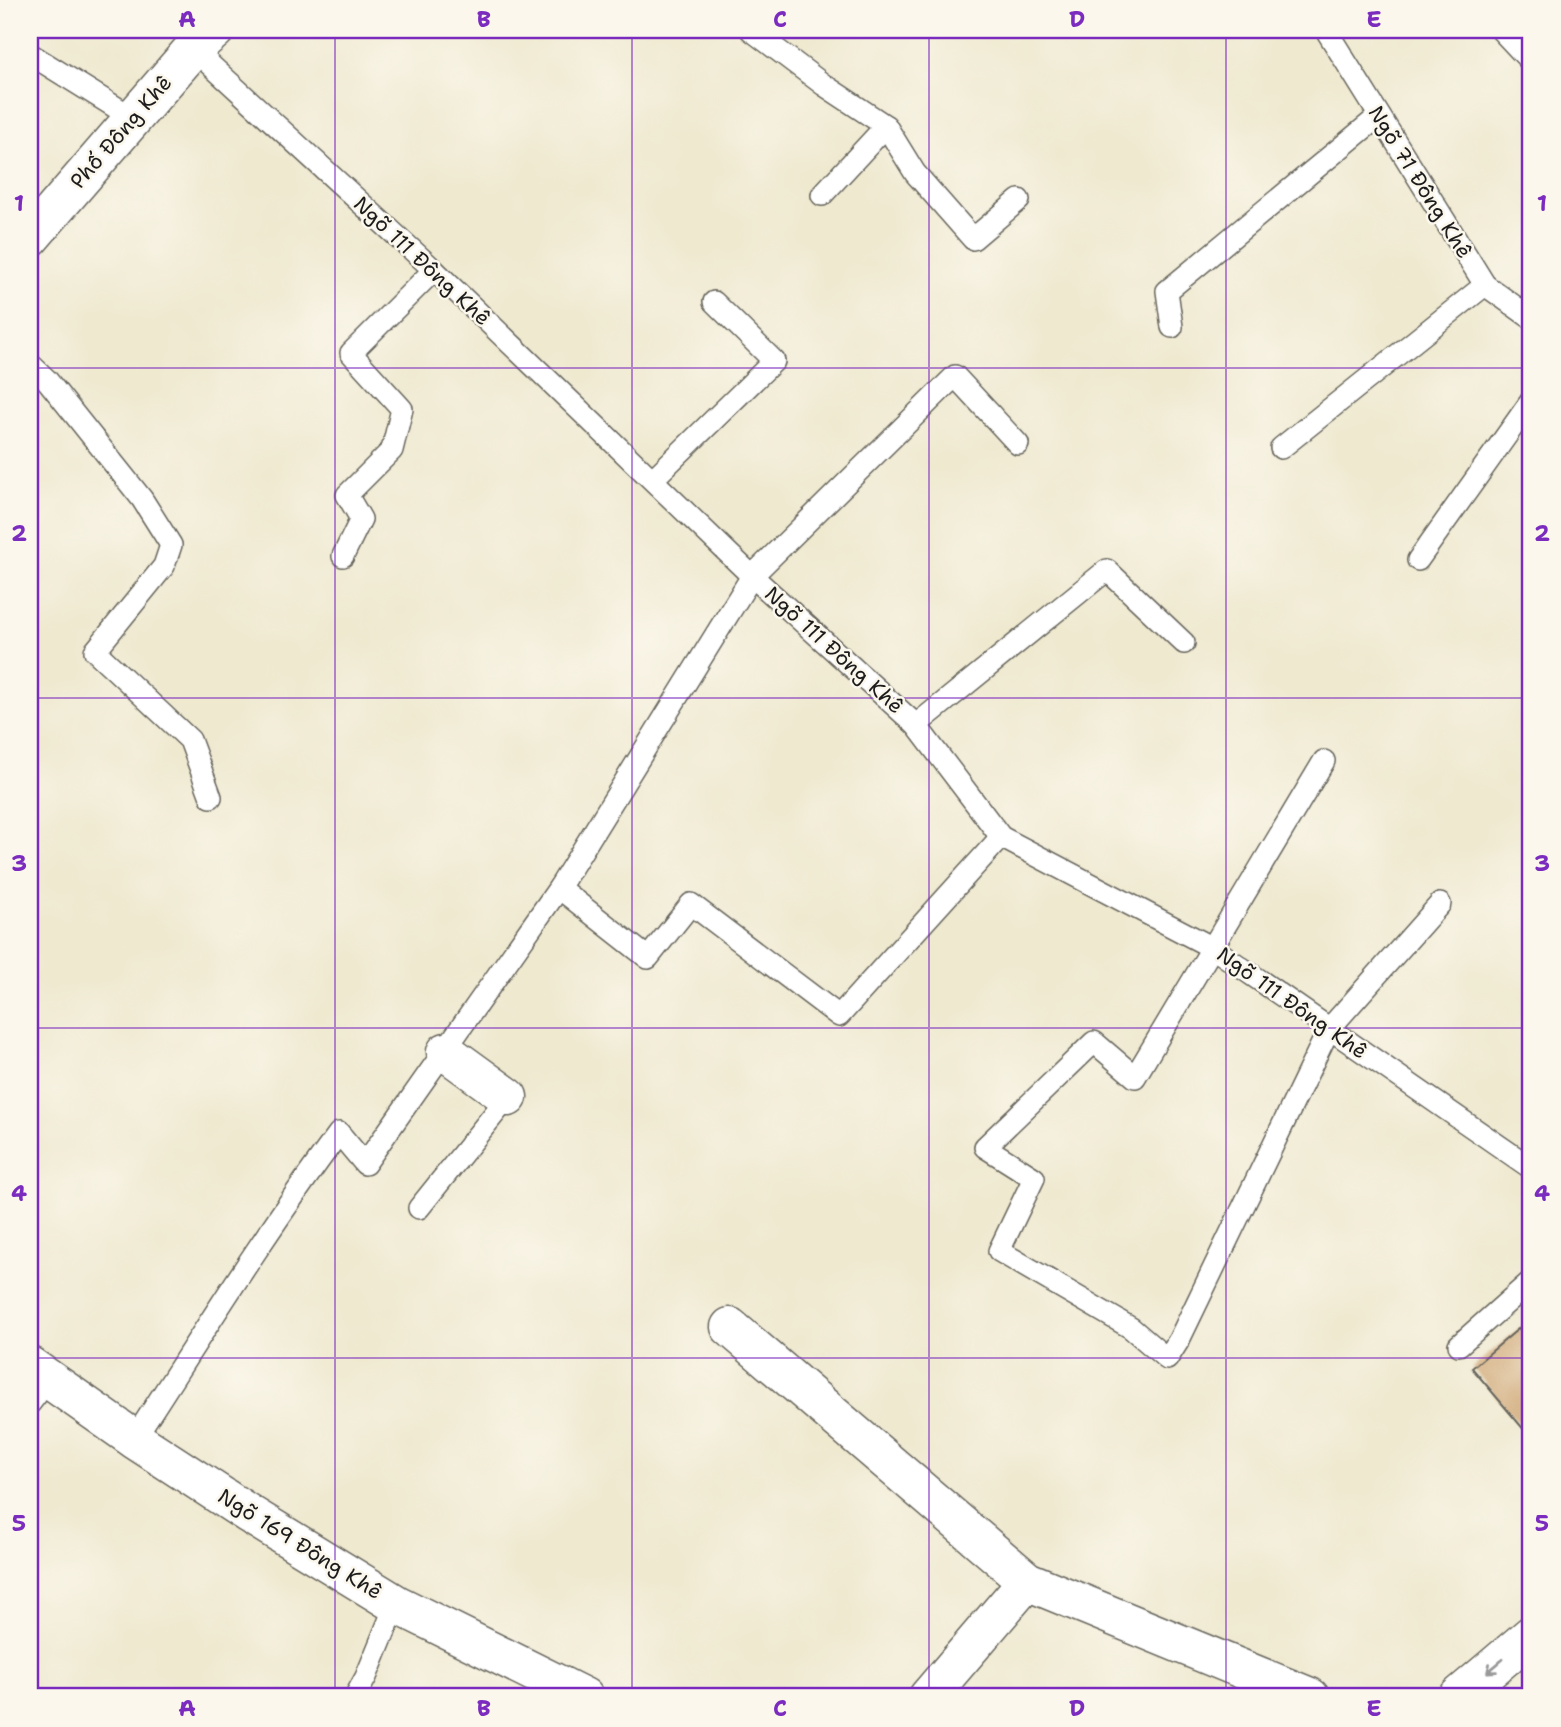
<svg xmlns="http://www.w3.org/2000/svg" width="1561" height="1727" viewBox="0 0 1561 1727" font-family="'Shantell Sans',sans-serif">
	<style>
		.building { fill: #cea572 }
		.lines { fill: none; stroke-linecap: round; stroke-linejoin: round }
		.service-casing { stroke: #66645b; stroke-width: 24 }
		.minor-casing { stroke: #66645b; stroke-width: 41 }
		.service { stroke: #fff; stroke-width: 21 }
		.minor { stroke: #fff; stroke-width: 38 }
		.oneway { stroke: #999 }
		.grid { fill: none; stroke: #7b2cbf; stroke-width: 2; stroke-opacity: 0.55 }
		.labels { text-anchor: middle; dominant-baseline: central; stroke-width: 5; stroke-linejoin: round; paint-order: stroke }
		.street-label { font-size: 21px; fill: #1c1c1c; stroke: #fbf7ec }
		.neatline { fill: none; stroke: #7b2cbf; stroke-width: 2.5 }
		.grid-label { font-size: 23px; text-anchor: middle; font-weight: bold; fill: #7b2cbf }
	</style>
	<rect width="100%" height="100%" fill="#fbf7ec"/>
	<filter id="ink" filterUnits="userSpaceOnUse"><feTurbulence type="fractalNoise" baseFrequency=".0143" numOctaves="2"/><feDisplacementMap in="SourceGraphic" scale="14" xChannelSelector="R" yChannelSelector="G"/><feConvolveMatrix kernelMatrix="1 2 1 2 8 2 1 2 1" color-interpolation-filters="sRGB"/></filter>
	<filter id="wash" filterUnits="userSpaceOnUse"><feTurbulence type="fractalNoise" baseFrequency=".00686" numOctaves="4" result="noise"/><feDisplacementMap in="SourceGraphic" scale="28" xChannelSelector="R" yChannelSelector="G"/><feGaussianBlur stdDeviation="1.57" result="paint"/><feColorMatrix in="noise" values="0 0 0 0 0 0 0 0 0 0 0 0 0 0 0 0 0 1.4 0 .05"/><feComposite in="paint" operator="in"/></filter>
	<g filter="url(#wash)">
		<rect width="100%" height="100%" fill="#efe9d0"/>
		<g id="blocks">
			<polygon class="building" points="1531,1318 1531,1438 1472,1368"/>
		</g>
	</g>
	<g filter="url(#ink)">
		<use href="#blocks" fill-opacity="0" stroke="#66645b" stroke-width="2"/>
		<g class="lines">
			<g class="service-casing">
				<g id="service">
					<polyline points="751,30 824,85 886,126 915,173 973,239 1019,200"/>
					<polyline points="1326,30 1485,285 1531,318"/>
					<polyline points="1501,30 1531,62"/>
					<polyline points="193,49 434,270 752,576 916,725 1001,837 1213,948 1531,1168"/>
					<polyline points="30,54 133,118"/>
					<polyline points="822,195 886,126"/>
					<polyline points="1172,327 1167,291 1379,116"/>
					<polyline points="30,364 47,380 142,499 171,545 164,566 95,651 190,740 211,797"/>
					<polyline points="1281,448 1485,285"/>
					<polyline points="653,479 774,361 714,302"/>
					<polyline points="343,556 361,519 347,495 392,450 402,409 351,353 434,270"/>
					<polyline points="1418,560 1531,401"/>
					<polyline points="916,725 1107,570 1184,643"/>
					<polyline points="1324,761 1135,1077 1094,1042 985,1147 1034,1178 999,1251 1131,1328 1167,1359 1179,1340 1329,1029 1440,904"/>
					<polyline points="559,888 648,958 691,904 839,1016 1001,837"/>
					<polyline points="419,1208 508,1097"/>
					<polyline points="1459,1345 1531,1281"/>
					<polyline points="30,1403 48,1380"/>
					<path d="M 134,1439 C 201,1336 266,1231 339,1133 L 365,1164 L 559,888 L 752,576 L 955,376 L 1018,444"/>
					<polyline points="355,1697 366,1677 396,1604"/>
				</g>
			</g>
			<g class="minor-casing">
				<g id="minor">
					<polyline points="30,238 193,49 215,30"/>
					<polyline points="446,1052 508,1097"/>
					<polyline points="730,1327 1027,1581 1310,1697"/>
					<polyline points="30,1366 134,1439 249,1514 396,1604 584,1697"/>
					<polyline points="928,1697 1027,1581"/>
					<polyline points="1458,1697 1531,1635"/>
				</g>
			</g>
			<use href="#service" class="service"/>
			<use href="#minor" class="minor"/>
		</g>
		<defs><path id="oneway-shaft" d="M-6 0H5M1.5-3L5.5 0L1.5 3" fill="none" stroke-width="1.6" stroke-linecap="round" stroke-linejoin="round" transform="scale(1.75)"/></defs>
		<use class="oneway" href="#oneway-shaft" transform="translate(1495 1666) rotate(140)"/>
	</g>
	<path class="grid" d="M 335,30 L 335,1697M 632,30 L 632,1697M 929,30 L 929,1697M 1226,30 L 1226,1697M 30,368 L 1531,368M 30,698 L 1531,698M 30,1028 L 1531,1028M 30,1358 L 1531,1358"/>
	<g class="labels">
		<g class="street-label">
			<text transform="translate(121 132) rotate(-49)">Phố Đông Khê</text>
			<text transform="translate(1420 182) rotate(58)">Ngõ 71 Đông Khê</text>
			<text transform="translate(422 261) rotate(43)">Ngõ 111 Đông Khê</text>
			<text transform="translate(834 650) rotate(42)">Ngõ 111 Đông Khê</text>
			<text transform="translate(1292 1003) rotate(35)">Ngõ 111 Đông Khê</text>
			<text transform="translate(300 1544) rotate(32)">Ngõ 169 Đông Khê</text>
		</g>
	</g>
	<rect width="1561" height="1727" fill="none" stroke="#fbf7ec" stroke-width="77"/>
	<rect x="38" y="38" width="1484" height="1650" class="neatline"/>
	<g class="grid-label">
		<text x="187" y="27">A</text>
		<text x="484" y="27">B</text>
		<text x="780" y="27">C</text>
		<text x="1077" y="27">D</text>
		<text x="1374" y="27">E</text>
		<text x="19" y="211">1</text>
		<text x="1542" y="211">1</text>
		<text x="19" y="541">2</text>
		<text x="1542" y="541">2</text>
		<text x="19" y="871">3</text>
		<text x="1542" y="871">3</text>
		<text x="19" y="1201">4</text>
		<text x="1542" y="1201">4</text>
		<text x="19" y="1531">5</text>
		<text x="1542" y="1531">5</text>
		<text x="187" y="1716">A</text>
		<text x="484" y="1716">B</text>
		<text x="780" y="1716">C</text>
		<text x="1077" y="1716">D</text>
		<text x="1374" y="1716">E</text>
	</g>
</svg>
